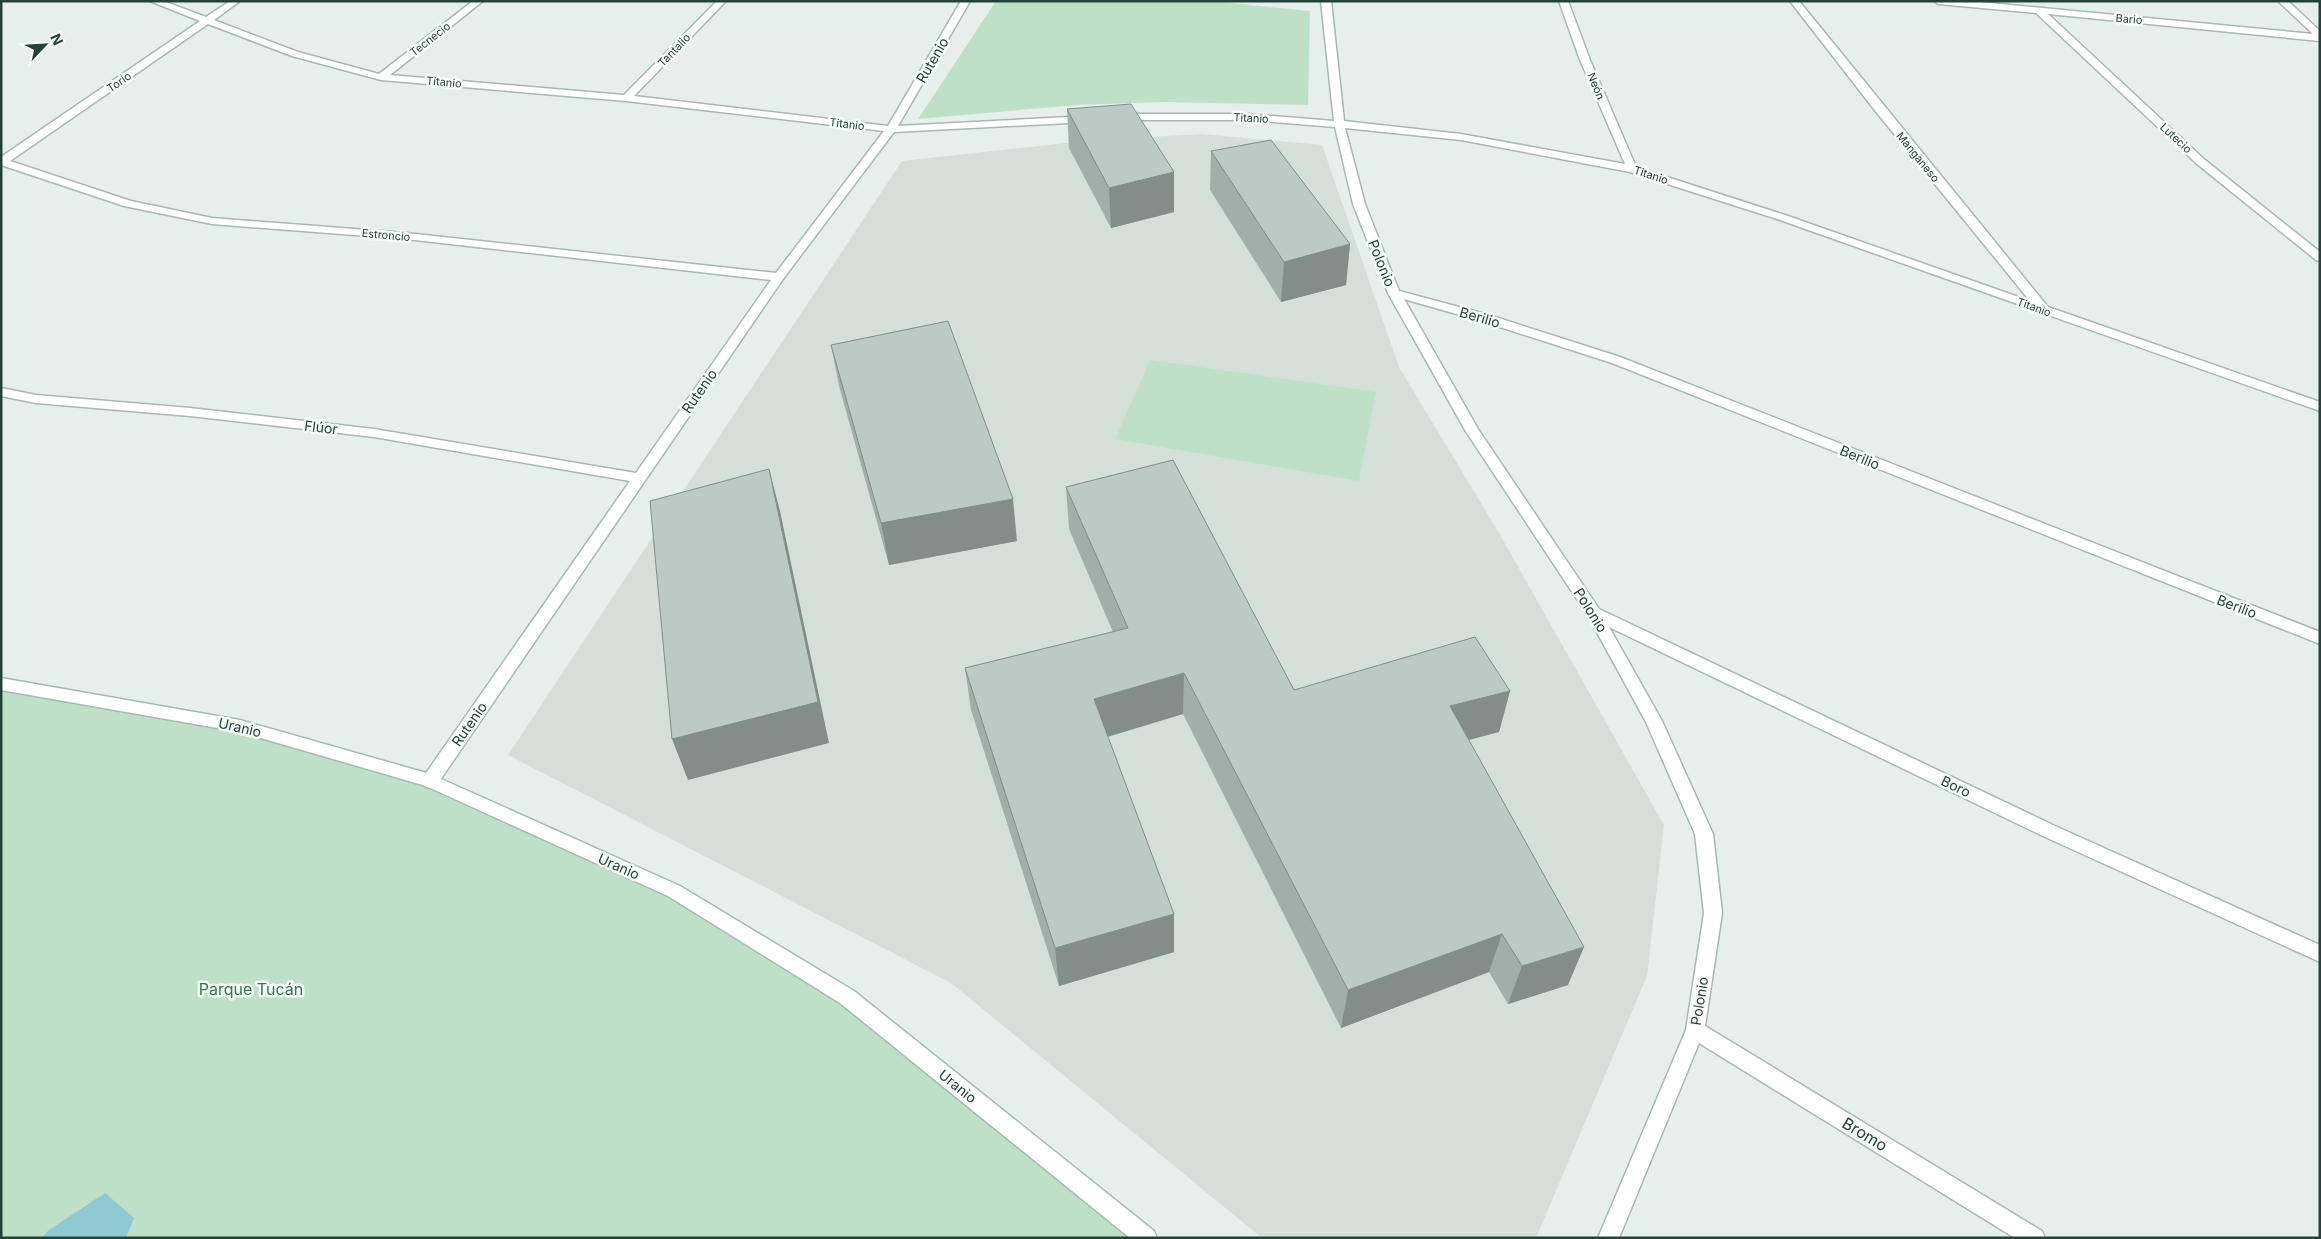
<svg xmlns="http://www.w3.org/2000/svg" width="2321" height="1239" viewBox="0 0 2321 1239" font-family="Inter,sans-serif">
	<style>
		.built { fill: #d4dfda }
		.green { fill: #bfe0c8 }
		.water { fill: #8ec9d4 }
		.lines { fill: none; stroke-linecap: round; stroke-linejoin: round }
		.street-casing { stroke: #a8b8b2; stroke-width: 3 }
		.secondary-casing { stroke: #a4bbb3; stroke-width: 3 }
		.street { fill: #fff; fill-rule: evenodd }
		.secondary { fill: #fff; fill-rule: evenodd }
		.wall { fill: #a1aea9 }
		.shaded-wall { fill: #838d89 }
		.building { fill: #bbcac4; stroke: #838d89 }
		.labels { text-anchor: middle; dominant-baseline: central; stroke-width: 5; stroke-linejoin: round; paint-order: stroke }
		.far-street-label { font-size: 11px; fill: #24423a; stroke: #f7fbf9 }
		.street-label { font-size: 14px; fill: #24423a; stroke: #f7fbf9 }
		.near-park-label { font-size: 16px; fill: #2d7a4b; stroke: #f7fbf9 }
		.near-street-label { font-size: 16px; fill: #24423a; stroke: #f7fbf9 }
	</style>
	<rect width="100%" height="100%" fill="#e6efeb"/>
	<polygon class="built" points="1201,134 1322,145 1399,367 1499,533 1664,825 1647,976 1536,1238 1262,1238 951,983 508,755 902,161 1084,141"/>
	<g class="green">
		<polygon points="996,1 1211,1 1310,11 1308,105 1163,102 1077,105 918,119"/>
		<polygon points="1150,360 1376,392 1359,481 1115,439"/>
		<polygon points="1,684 240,726 430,781 674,891 847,997 1147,1238 1,1238"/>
	</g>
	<polygon class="water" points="105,1193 134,1218 126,1238 41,1238 49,1230"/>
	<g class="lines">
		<g class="street-casing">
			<g id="street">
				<path d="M 150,1 L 163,1 L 206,17 L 230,1 L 240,1 L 214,20 L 298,52 L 379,74 L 473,1 L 483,1 L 390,75 L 624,95 L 717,1 L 726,1 L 634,96 L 888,126 L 961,1 L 970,1 L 898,126 L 1087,116 L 1092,119 L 1087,122 L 894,132 L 783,279 L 436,786 L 430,788 L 424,786 L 422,781 L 424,776 L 630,481 L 374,437 L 190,416 L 36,403 L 1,396 L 1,388 L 36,395 L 190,408 L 374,429 L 636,473 L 771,280 L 406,239 L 212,224 L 124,206 L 1,165 L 1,157 L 200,21 ZM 208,24 L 292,56 L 381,80 L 626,101 L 884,131 L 776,273 L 406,233 L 212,218 L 131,201 L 10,161 Z"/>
				<polygon points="1321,1 1331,1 1344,121 1461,134 1625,164 1580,60 1559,1 1568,1 1590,60 1636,167 1785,215 2030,301 1873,108 1790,1 1799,1 2048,307 2320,402 2320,411 1777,219 1630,172 1461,140 1345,128 1365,204 1399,291 1489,315 1620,357 2320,632 2320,644 1612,363 1481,321 1404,299 1478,429 1599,609 2055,826 2320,945 2320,962 2043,836 1609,627 1662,721 1713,834 1722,913 1705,1026 2042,1231 2045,1238 2015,1238 1699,1043 1619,1238 1598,1238 1686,1030 1704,913 1695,834 1646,722 1588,616 1465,430 1388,293 1353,204 1335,127 1247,120 1118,120 1113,117 1118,114 1247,114 1334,121"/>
				<polygon points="1934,1 1969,1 2313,34 2278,1 2288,1 2320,31 2320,41 2048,14 2205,160 2320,252 2320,261 2316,260 2197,164 2036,13 1938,4"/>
			</g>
		</g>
		<g class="secondary-casing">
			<polygon id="secondary" points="1,678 240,720 430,774 680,886 854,991 1154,1231 1157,1238 1130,1238 840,1003 668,896 426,786 240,732 1,690"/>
		</g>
		<use href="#street" class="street"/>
		<use href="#secondary" class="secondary"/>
	</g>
	<g class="wall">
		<polygon points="1067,109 1174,172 1174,212 1111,228 1069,148"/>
		<polygon points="1211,151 1350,244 1346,285 1281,302 1210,190"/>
		<polygon points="831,345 1017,541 889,565 839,386"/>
		<polygon points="1066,487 1294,690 1510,691 1499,732 1469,740 1568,985 1508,1004 1489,972 1341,1028 1183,714 1108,737 1174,952 1059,986 971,710 965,668 1113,632 1069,529"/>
	</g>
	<g class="shaded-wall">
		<polygon points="1174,172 1174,212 1111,228 1109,188"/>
		<polygon points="1350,244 1346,285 1281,302 1284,262"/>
		<polygon points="769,469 780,511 829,743 688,780 672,739"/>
		<polygon points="1013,499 1017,541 889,565 881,523"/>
		<polygon points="1184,673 1183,714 1096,740 1094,699"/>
		<polygon points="1510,691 1499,732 1441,747 1450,706"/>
		<polygon points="1174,914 1174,952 1059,986 1055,948"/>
		<polygon points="1502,934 1489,972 1341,1028 1348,990"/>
		<polygon points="1584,947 1568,985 1508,1004 1522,966"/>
	</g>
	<g class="building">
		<polygon points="1131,104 1174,172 1109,188 1067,109"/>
		<polygon points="1271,140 1350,244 1284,262 1211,151"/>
		<polygon points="948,321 1013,499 881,523 831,345"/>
		<polygon points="1173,460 1294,690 1475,637 1510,691 1450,706 1584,947 1522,966 1502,934 1348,990 1184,673 1094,699 1174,914 1055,948 965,668 1128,628 1066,487"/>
		<polygon points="769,469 818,702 672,739 650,501"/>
	</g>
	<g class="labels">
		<g class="far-street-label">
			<text transform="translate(2129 19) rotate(5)">Bario</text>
			<text transform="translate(430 39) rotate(-38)">Tecnecio</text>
			<text transform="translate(674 50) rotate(-46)">Tantalio</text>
			<text transform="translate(119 82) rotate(-34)">Torio</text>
			<text transform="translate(444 82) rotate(5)">Titanio</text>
			<text transform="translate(1596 86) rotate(67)">Neón</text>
			<text transform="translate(1251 118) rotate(3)">Titanio</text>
			<text transform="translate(847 124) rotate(7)">Titanio</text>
			<text transform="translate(2176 138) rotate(43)">Lutecio</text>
			<text transform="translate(1918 157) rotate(51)">Manganeso</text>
			<text transform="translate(1651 175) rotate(18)">Titanio</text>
			<text transform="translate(386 235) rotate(5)">Estroncio</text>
			<text transform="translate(2034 307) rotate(20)">Titanio</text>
		</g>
		<g class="street-label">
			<text transform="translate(932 60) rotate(-60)">Rutenio</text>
			<text transform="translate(1382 263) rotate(68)">Polonio</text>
			<text transform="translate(1480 317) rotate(16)">Berilio</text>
			<text transform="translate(699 391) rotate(-55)">Rutenio</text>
			<text transform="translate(321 427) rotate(7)">Flúor</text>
			<text transform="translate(1860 457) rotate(22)">Berilio</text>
			<text transform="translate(2237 606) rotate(21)">Berilio</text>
			<text transform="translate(1591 610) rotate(58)">Polonio</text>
			<text transform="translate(469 724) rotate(-55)">Rutenio</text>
			<text transform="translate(240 727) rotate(13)">Uranio</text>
			<text transform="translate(1956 786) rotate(26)">Boro</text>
			<text transform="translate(619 866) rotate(24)">Uranio</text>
			<text transform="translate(1699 1001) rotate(-81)">Polonio</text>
			<text transform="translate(958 1086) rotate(39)">Uranio</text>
		</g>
		<g class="near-park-label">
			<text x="251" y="989">Parque Tucán</text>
		</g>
		<g class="near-street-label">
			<text transform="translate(1865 1134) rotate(31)">Bromo</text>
		</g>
	</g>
	<rect width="2321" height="1239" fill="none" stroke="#24423a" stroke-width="5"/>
	<g transform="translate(45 45) rotate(65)" stroke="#f7fbf9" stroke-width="4" paint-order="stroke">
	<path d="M0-4L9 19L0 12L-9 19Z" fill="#24423a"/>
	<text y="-8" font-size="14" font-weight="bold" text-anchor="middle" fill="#24423a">N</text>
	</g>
</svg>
